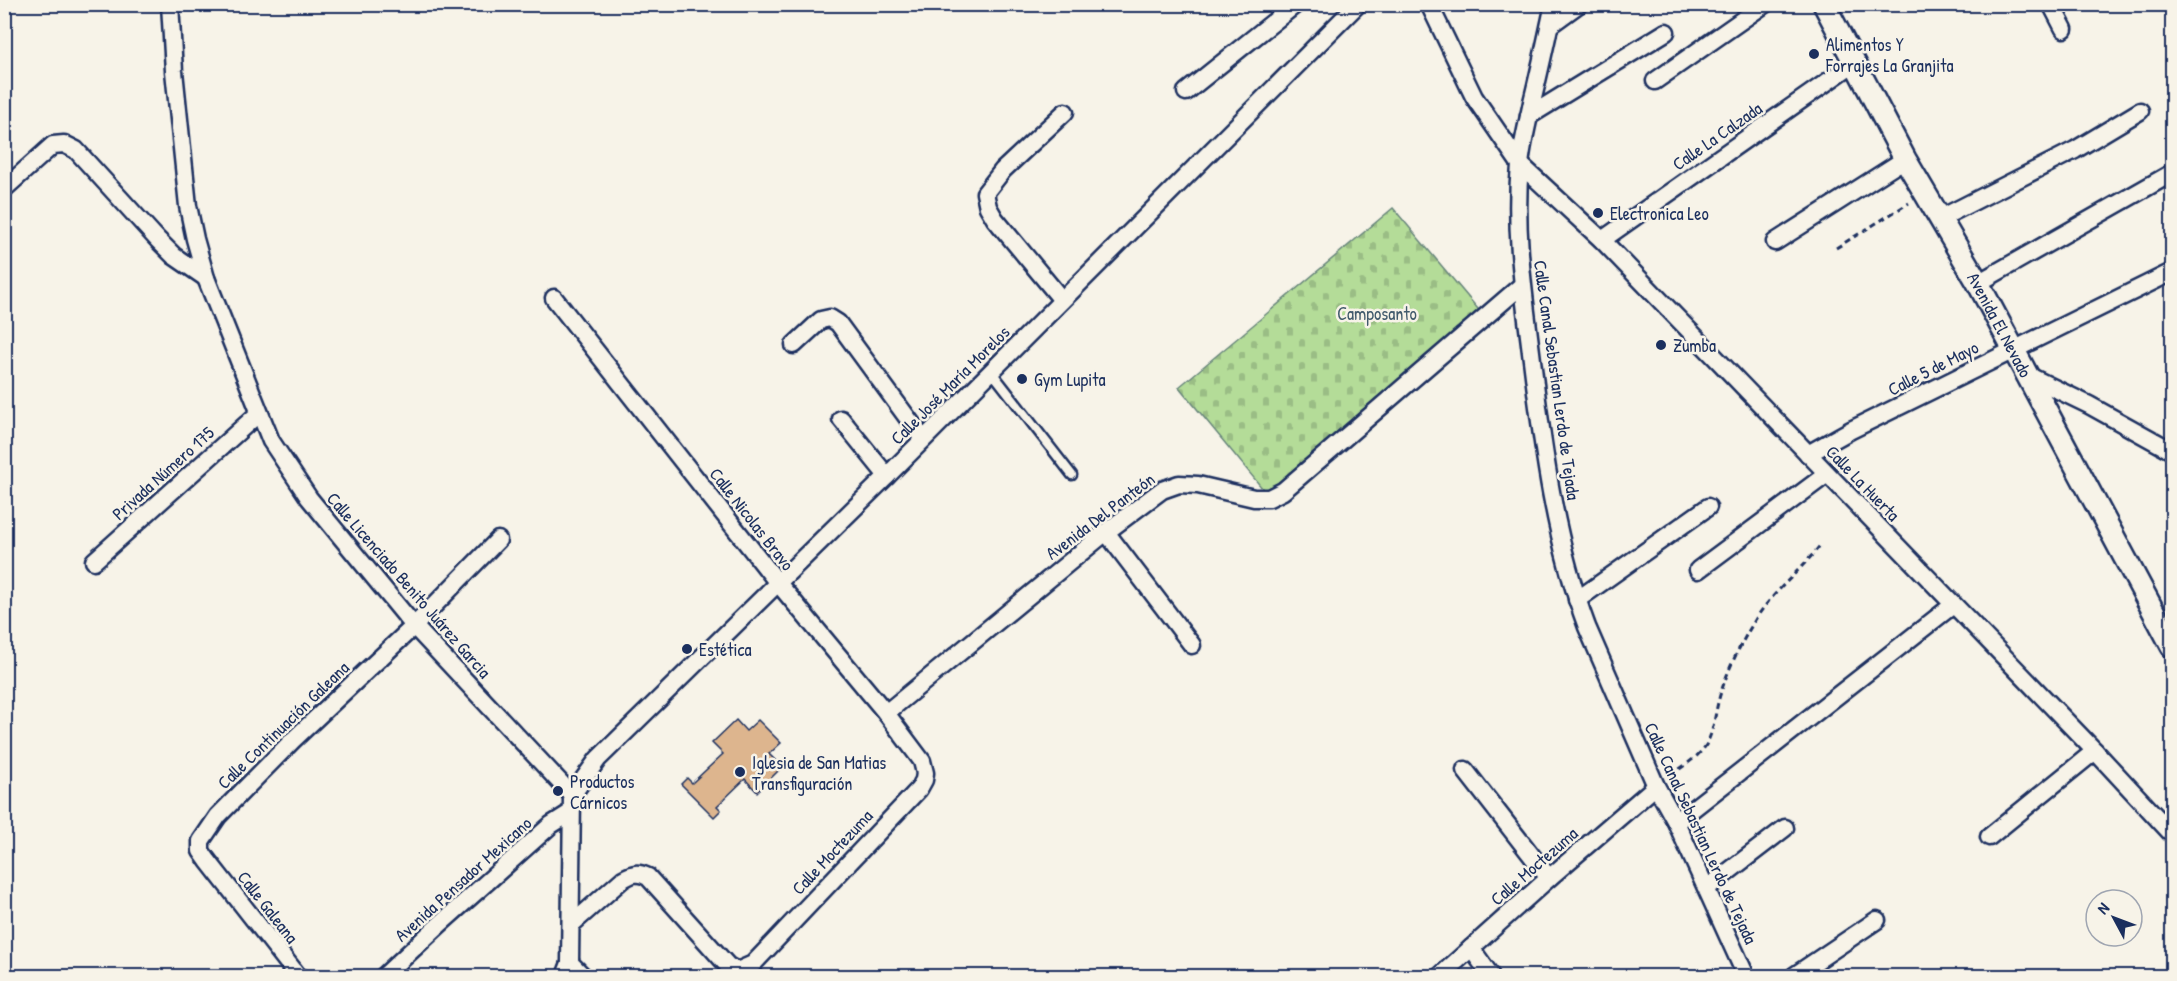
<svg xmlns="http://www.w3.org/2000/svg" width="2177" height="981" viewBox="0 0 2177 981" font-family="'Patrick Hand',sans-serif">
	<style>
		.cemetery { fill: url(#cemetery-stones); stroke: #68867b; stroke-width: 1.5 }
		.building { fill: #ddb58e; stroke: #1b2f5e; stroke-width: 1.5 }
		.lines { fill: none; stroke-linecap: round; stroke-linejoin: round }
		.service-casing { stroke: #1b2f5e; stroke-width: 13 }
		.minor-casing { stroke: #1b2f5e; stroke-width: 21 }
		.tertiary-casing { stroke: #1b2f5e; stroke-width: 26 }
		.path { stroke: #1b2f5e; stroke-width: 3; stroke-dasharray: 6 4.5; stroke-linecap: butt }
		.service { stroke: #f7f3e8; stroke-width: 8 }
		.minor { stroke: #f7f3e8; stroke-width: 16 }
		.tertiary { stroke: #f7f3e8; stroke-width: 21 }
		.poi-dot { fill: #1b2f5e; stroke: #f7f3e8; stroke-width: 2 }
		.labels { text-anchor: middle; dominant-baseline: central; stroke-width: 5; stroke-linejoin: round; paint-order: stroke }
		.poi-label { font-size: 18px; fill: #1b2f5e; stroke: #f7f3e8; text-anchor: start }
		.street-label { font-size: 18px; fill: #1b2f5e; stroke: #f7f3e8 }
		.park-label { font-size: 18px; fill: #415a6c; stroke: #f7f3e8 }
	</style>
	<defs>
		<pattern id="cemetery-stones" width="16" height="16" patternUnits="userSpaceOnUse" patternTransform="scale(1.5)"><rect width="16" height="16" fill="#b4dc98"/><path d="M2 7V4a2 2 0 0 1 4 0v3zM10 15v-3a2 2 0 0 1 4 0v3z" fill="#9abd85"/></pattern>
	</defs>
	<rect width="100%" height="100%" fill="#f7f3e8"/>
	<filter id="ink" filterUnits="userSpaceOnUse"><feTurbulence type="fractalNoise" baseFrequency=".0167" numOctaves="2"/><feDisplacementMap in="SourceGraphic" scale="12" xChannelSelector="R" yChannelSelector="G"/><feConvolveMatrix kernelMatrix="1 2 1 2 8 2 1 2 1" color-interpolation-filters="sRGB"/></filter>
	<g filter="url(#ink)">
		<polygon class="cemetery" points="1393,208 1483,315 1267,494 1179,387"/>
		<polygon class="building" points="736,720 746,731 758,720 781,743 769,754 782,767 757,792 745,779 717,806 721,810 714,817 681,784 687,778 692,783 723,754 712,743"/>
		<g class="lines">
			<g class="service-casing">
				<polyline id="service" points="991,371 1072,475"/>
			</g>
			<g class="minor-casing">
				<g id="minor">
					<polyline points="170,4 174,71 188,206 195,239 206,278 271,441 309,498 414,626 572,795"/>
					<polyline points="1429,4 1474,97 1520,164 1602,240 2095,751 2172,834"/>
					<path d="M 1554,4 C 1547,37 1540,70 1532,102 C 1528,122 1522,144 1520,165 C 1514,230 1524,295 1532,360 C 1543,450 1555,541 1587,627 L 1656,786 L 1676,822 L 1746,976"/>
					<polyline points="2051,4 2064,29"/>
					<polyline points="1550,25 1579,4"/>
					<polyline points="1655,81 1765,4"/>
					<polyline points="1186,92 1296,4"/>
					<polyline points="1529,116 1666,32"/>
					<polyline points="4,189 53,145 64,144 76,150 158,240 174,256 206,278"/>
					<polyline points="1939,219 2075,150 2140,111"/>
					<polyline points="1602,240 1854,63"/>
					<polyline points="1775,242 1905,159"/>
					<polyline points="1978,283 2172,173"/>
					<path d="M 554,298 L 778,583 L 886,713 L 922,761 L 925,773 L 924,780 L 919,789 L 753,964 L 737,971 L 728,966 L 648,877 C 638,872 633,873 623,879 L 572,924"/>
					<polyline points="1062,300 995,219 988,207 985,193 1003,170 1065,112"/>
					<polyline points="794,345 821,320 830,318 838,323 923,439"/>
					<polyline points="2027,375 2089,405 2172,451"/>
					<polyline points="841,419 887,476"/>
					<polyline points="1808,454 1851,430 2172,272"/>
					<polyline points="1106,532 1192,645"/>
					<polyline points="94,561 259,413"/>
					<polyline points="1698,570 1827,474"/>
					<polyline points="1577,600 1708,507"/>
					<polyline points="886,713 1106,532 1162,490 1179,484 1198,485 1254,498 1269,498 1283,491 1522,285"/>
					<polyline points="1465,770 1549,878"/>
					<polyline points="1676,822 1953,605"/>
					<polyline points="1989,837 2095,751"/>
					<polyline points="1707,888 1785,828"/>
					<polyline points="1471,948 1491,976"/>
					<polyline points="570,963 583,976"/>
					<polyline points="298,976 208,861 201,851 201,841 218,816 293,740 414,626 498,540"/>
					<polyline points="384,976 440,924 551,825 570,813"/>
					<polyline points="565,976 570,963 572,795 598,759 887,476 1358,4"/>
					<polyline points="1440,976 1549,878 1656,786"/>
					<polyline points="1794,976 1877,920"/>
				</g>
			</g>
			<g class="tertiary-casing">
				<g id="tertiary">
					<path id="s1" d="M 1824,4 L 1905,159 L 1978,283 L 2172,646"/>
				</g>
			</g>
			<g class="path">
				<polyline points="1836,248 1909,203"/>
				<path d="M 1671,775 C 1683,766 1698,758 1706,745 C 1715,729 1715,709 1721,692 C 1729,667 1741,643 1755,620 C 1773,591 1801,571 1821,544"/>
			</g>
			<use href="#service" class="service"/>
			<use href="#minor" class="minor"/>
			<use href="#tertiary" class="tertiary"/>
		</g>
	</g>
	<g class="poi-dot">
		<circle cx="1814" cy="54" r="6"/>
		<circle cx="1598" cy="213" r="6"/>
		<circle cx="1661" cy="345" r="6"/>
		<circle cx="1022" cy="379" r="6"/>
		<circle cx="687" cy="649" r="6"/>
		<circle cx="740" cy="772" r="6"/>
		<circle cx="558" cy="791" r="6"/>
	</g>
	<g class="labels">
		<g class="poi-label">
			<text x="1826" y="44">Alimentos Y<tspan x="1826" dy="21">Forrajes La Granjita</tspan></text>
			<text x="1610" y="213">Electronica Leo</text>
			<text x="1673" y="345">Zumba</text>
			<text x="1034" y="379">Gym Lupita</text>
			<text x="699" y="649">Estética</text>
			<text x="752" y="762">Iglesia de San Matias<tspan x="752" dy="21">Transfiguración</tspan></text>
			<text x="570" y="781">Productos<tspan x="570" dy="21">Cárnicos</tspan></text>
		</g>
		<g class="street-label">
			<text transform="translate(1717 136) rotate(-35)">Calle La Calzada</text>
			<text stroke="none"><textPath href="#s1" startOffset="366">Avenida El Nevado</textPath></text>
			<text transform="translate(1933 368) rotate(-27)">Calle 5 de Mayo</text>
			<text transform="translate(1557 380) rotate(82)">Calle Canal Sebastian Lerdo de Tejada</text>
			<text transform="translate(950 385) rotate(-45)">Calle José María Morelos</text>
			<text transform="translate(163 473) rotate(-42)">Privada Número 175</text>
			<text transform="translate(1863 483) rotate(46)">Calle La Huerta</text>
			<text transform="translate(1100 516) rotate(-37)">Avenida Del Panteón</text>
			<text transform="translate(752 519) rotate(52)">Calle Nicolas Bravo</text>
			<text transform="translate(409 585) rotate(49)">Calle Licenciado Benito Juárez Garcia</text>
			<text transform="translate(283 725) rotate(-44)">Calle Continuación Galeana</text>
			<text transform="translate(1701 833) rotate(65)">Calle Canal Sebastian Lerdo de Tejada</text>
			<text transform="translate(832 852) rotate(-47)">Calle Moctezuma</text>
			<text transform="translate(1534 866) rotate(-41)">Calle Moctezuma</text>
			<text transform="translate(463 879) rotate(-42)">Avenida Pensador Mexicano</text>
			<text transform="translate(268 907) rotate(52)">Calle Galeana</text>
		</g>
		<g class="park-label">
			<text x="1377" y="313">Camposanto</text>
		</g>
	</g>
	<rect width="2177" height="981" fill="none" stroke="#f7f3e8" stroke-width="24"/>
	<rect x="12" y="12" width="2153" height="957" fill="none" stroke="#1b2f5e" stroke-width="2" filter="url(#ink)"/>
	<g transform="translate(2114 918) rotate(311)"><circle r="28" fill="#f7f3e8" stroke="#9fa5b1" stroke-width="1.5"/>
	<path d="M0-4.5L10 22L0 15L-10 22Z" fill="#1b2f5e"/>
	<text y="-9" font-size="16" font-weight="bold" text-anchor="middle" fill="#1b2f5e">N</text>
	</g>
</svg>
